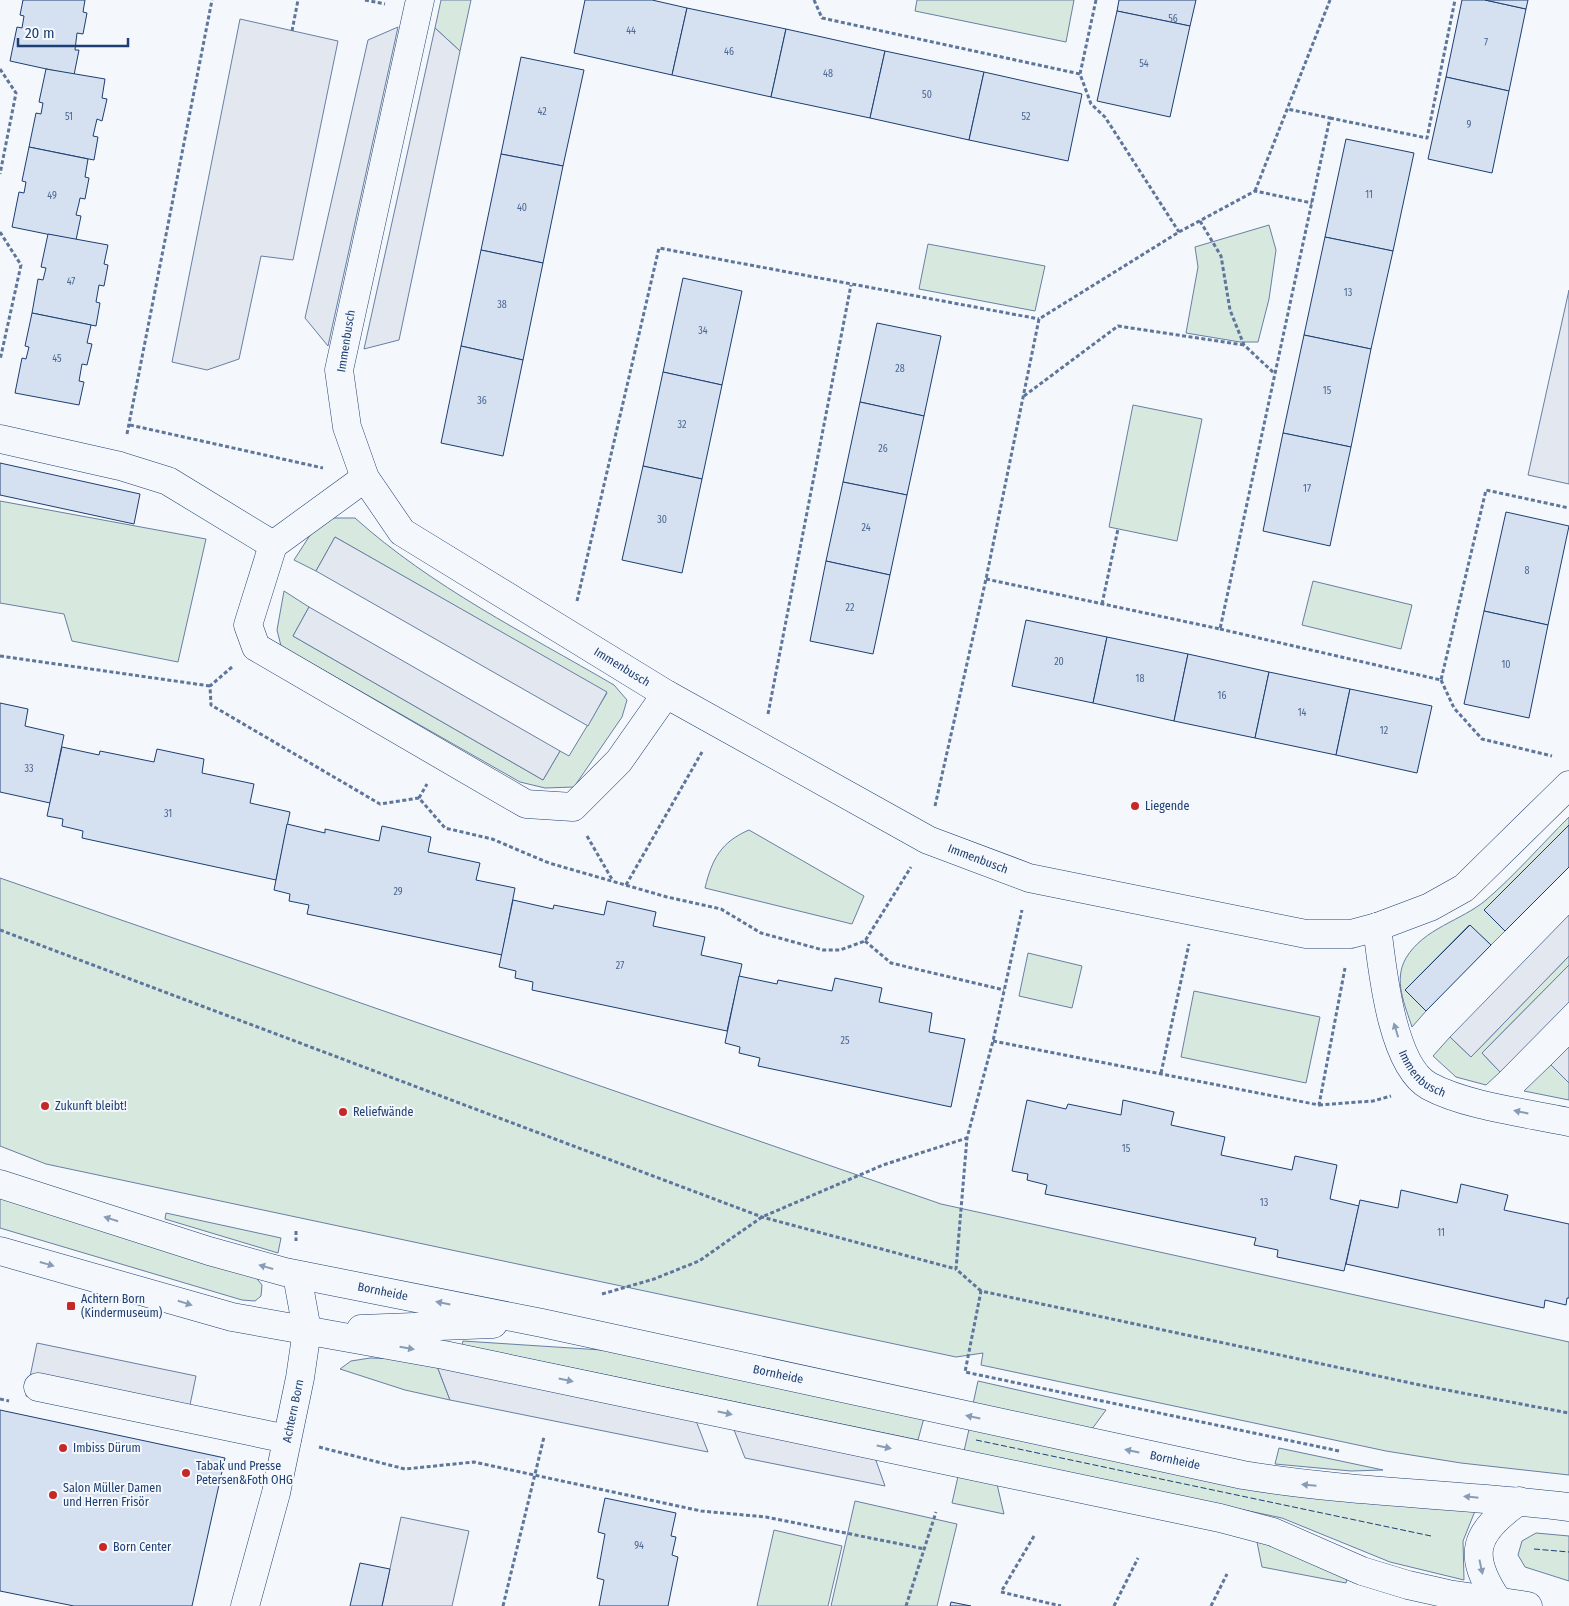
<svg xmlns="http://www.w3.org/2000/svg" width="1569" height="1606" viewBox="0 0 1569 1606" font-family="'Fira Sans Condensed',sans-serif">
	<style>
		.green { fill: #d7e8df; stroke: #687fa3 }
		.parking { fill: #e3e8f0; stroke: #687fa3 }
		.building { fill: #d5e0f0; stroke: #1d3f73 }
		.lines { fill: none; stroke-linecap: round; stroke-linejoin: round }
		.minor-casing { stroke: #1d3f73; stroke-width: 29 }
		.path { stroke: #5e769c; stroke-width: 3; stroke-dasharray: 4 2.5; stroke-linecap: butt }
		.minor { stroke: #f4f7fb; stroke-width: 28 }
		.fence { stroke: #1d3f73; stroke-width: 1; stroke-dasharray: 6 2.5; stroke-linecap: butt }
		.oneway { fill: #889bb7 }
		.poi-dot { fill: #c62828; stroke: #f4f7fb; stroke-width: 2 }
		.labels { text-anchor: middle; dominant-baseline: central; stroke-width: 4; stroke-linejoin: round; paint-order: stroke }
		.number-label { font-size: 10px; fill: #4b6792 }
		.street-label { font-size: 12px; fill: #1d3f73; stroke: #f4f7fb }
		.poi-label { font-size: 12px; fill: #1d3f73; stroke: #f4f7fb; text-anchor: start }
	</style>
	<rect width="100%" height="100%" fill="#f4f7fb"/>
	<g class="green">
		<polygon points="441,0 471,0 460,51 435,28"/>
		<polygon points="917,0 1074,0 1066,42 915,11"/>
		<polygon points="1269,225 1276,250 1269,299 1258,342 1240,342 1186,333 1198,267 1195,247"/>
		<polygon points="928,244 1045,266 1035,311 919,289"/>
		<polygon points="1133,405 1202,419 1177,541 1109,527"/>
		<polygon points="0,501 206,539 178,662 72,641 64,614 0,603"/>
		<path d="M 333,518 L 355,518 C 432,587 525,633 614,685 L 627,700 L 622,717 L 574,787 L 545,788 L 520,782 L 281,646 L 277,630 L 284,591 L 309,607 L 293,636 L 543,780 L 560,751 L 569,756 L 607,693 L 335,537 L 316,571 L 294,560 L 314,529 Z"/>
		<polygon points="1313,581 1412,605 1401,649 1302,625"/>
		<path d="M 1569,817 L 1569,825 L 1484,910 L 1505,931 L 1491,945 L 1469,925 L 1405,990 L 1426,1011 L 1412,1027 C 1405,1005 1393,980 1406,958 C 1424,928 1461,921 1486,900 C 1515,875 1542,844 1569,817 Z"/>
		<path d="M 749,830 L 864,896 L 852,924 L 705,888 C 712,859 721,842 749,830 Z"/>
		<polygon points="0,878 941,1204 1569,1342 1569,1475 1461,1463 1386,1451 981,1365 983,1353 956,1357 46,1164 0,1146"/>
		<polygon points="1028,953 1082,966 1072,1008 1019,996"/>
		<polygon points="1569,956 1569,965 1482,1053 1500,1072 1486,1085 1456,1077 1433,1056 1450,1037 1471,1057"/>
		<polygon points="1194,991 1320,1017 1306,1083 1181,1057"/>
		<polygon points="1551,1065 1569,1083 1569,1100 1524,1091"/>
		<polygon points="0,1197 254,1275 262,1285 261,1296 255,1301 242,1300 0,1228"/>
		<polygon points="166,1213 281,1238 278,1253 165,1219"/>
		<polygon points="463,1341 633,1352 925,1414 918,1440 462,1345"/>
		<polygon points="370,1358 401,1359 437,1366 450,1400 405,1390 340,1369 351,1361"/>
		<polygon points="978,1381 1106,1410 1092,1429 973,1404"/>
		<polygon points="970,1425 1477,1506 1463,1541 1464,1580 1390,1562 1282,1518 964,1451"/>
		<polygon points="1279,1448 1383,1470 1351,1471 1275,1464"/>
		<polygon points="959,1472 996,1480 1004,1514 952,1503"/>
		<polygon points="855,1501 957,1524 937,1606 831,1606"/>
		<polygon points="774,1530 842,1546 828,1606 757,1606"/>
		<polygon points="1536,1533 1569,1536 1569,1581 1525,1567 1518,1555 1522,1541"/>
		<polygon points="1256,1537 1347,1579 1346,1583 1262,1567"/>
	</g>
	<g class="parking">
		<polygon points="240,19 338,41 293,260 261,256 239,359 207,370 172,362"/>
		<polygon points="398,27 328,346 305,318 368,40"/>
		<polygon points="435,28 460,51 399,340 364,349"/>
		<polygon points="1569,290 1569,484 1528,475"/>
		<polygon points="335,537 607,692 588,726 316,571"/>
		<polygon points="309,607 560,751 543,780 293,636"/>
		<polygon points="1569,915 1569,956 1471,1057 1450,1037"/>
		<polygon points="1569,965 1569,1002 1500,1072 1482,1053"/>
		<polygon points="1569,1047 1569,1083 1551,1065"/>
		<polygon points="37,1343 196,1376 185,1429 26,1396"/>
		<polygon points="437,1366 695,1418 708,1452 450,1400"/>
		<polygon points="731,1422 874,1455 885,1486 745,1458"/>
		<polygon points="401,1517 469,1531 452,1606 382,1606"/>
	</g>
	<g class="building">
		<polygon points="23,0 85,0 83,12 87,13 83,34 77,33 75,50 79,50 74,75 10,61 17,27 22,28 24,16 20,15"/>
		<polygon points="585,0 652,0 687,8 672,75 574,53"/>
		<polygon points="1119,0 1196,0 1190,26 1117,11"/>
		<polygon points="1462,0 1485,0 1526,9 1509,91 1446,77"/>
		<polygon points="1485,0 1528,0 1526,9"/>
		<polygon points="687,8 786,29 771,97 672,75"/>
		<polygon points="1117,11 1190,26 1170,117 1097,101"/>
		<polygon points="786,29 885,51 870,118 771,97"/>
		<polygon points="885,51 984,72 969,140 870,118"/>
		<polygon points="521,57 584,70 563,166 501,154"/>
		<polygon points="46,69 105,79 102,98 107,99 102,121 97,119 94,132 93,136 98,137 94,160 29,147 36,113 41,114 43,103 39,102"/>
		<polygon points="984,72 1082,94 1068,161 969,140"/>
		<polygon points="1446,77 1509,91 1492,173 1428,159"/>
		<polygon points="1346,139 1414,153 1393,251 1325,237"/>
		<polygon points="29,147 88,159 85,177 89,178 85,199 80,198 79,203 76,215 81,216 76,240 12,227 19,192 24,193 26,182 22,181"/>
		<polygon points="501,154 563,166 543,263 481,250"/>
		<polygon points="48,234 108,245 104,264 108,265 104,286 99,285 96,302 100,303 96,326 32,313 38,279 43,280 46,268 41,267"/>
		<polygon points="1325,237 1393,251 1371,349 1304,335"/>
		<polygon points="481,250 543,263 523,360 461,346"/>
		<polygon points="683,278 742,291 722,385 663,372"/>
		<polygon points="32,313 91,325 87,343 92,344 87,365 82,364 79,381 84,382 79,405 15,393 22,358 26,359 29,347 25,346"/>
		<polygon points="877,323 941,336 924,416 860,402"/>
		<polygon points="1304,335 1371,349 1351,447 1283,433"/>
		<polygon points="461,346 523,360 503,456 441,443"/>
		<polygon points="663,372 722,385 702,479 643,466"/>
		<polygon points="860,402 924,416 907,495 843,482"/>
		<polygon points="1283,433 1351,447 1330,546 1263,531"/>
		<polygon points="0,463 140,494 134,524 0,495"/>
		<polygon points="643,466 702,479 682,573 622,560"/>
		<polygon points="843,482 907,495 890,575 826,561"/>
		<polygon points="1506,512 1569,526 1548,625 1484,611"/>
		<polygon points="826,561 890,575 873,654 810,641"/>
		<polygon points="1484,611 1548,625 1529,718 1464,704"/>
		<polygon points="1026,620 1107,637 1093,703 1012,686"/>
		<polygon points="1107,637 1188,654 1174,721 1093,703"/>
		<polygon points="1188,654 1269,672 1255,738 1174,721"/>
		<polygon points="1269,672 1350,689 1336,755 1255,738"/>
		<polygon points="1350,689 1432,706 1417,773 1336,755"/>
		<polygon points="0,703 28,709 25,726 64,735 50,803 0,792"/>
		<polygon points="62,747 99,755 100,751 154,762 157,749 204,759 202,773 254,784 250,803 290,812 276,880 82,838 83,831 62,826 63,819 47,816"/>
		<polygon points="287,824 325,833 325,829 379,841 382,826 431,837 428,852 480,863 476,880 515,888 502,955 307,914 309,905 289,901 290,894 274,890"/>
		<polygon points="1569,825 1569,867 1505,931 1484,910"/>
		<polygon points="513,900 553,909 554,905 604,915 607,901 656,912 653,926 705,937 701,955 742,964 727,1031 532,990 533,982 515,978 516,971 499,967"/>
		<polygon points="1470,925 1491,945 1426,1011 1405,990"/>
		<polygon points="739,976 777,984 778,980 832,991 835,978 882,988 879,1002 932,1013 929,1032 965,1039 951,1107 758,1066 760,1058 739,1053 740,1047 725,1043"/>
		<polygon points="1027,1100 1066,1109 1068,1104 1121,1115 1123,1100 1174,1112 1171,1125 1225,1137 1221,1155 1292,1170 1295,1156 1337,1165 1330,1199 1359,1206 1344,1271 1277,1257 1278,1250 1254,1245 1256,1238 1045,1194 1047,1185 1027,1180 1028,1174 1012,1171"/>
		<polygon points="1461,1184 1508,1195 1504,1210 1569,1224 1569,1298 1567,1298 1566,1305 1545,1300 1544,1308 1346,1264 1360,1200 1398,1208 1401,1190 1457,1203"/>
		<polygon points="0,1410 225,1458 192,1606 74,1606 0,1591"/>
		<polygon points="605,1498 676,1513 671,1536 676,1537 672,1555 678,1557 668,1606 599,1606 604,1580 597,1578 605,1534 598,1532"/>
		<polygon points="360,1563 390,1569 382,1606 350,1606"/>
		<polygon points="951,1602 971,1606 950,1606"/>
	</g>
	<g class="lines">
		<g class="minor-casing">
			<g id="minor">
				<path id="s1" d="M 420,0 L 339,370 L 347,427 L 365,478 L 402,532 L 666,694 L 928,840 L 1029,878 L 1306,934 L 1351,934 L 1377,927 L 1430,907 L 1464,888 L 1569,785"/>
				<polyline points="0,439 120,466 168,481 273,545"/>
				<polyline points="365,478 273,545 248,625 256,647 526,804 573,807 619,761 666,694"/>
				<path id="s2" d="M 1377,927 C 1382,966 1391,1065 1429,1086 C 1466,1106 1527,1113 1569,1122"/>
				<path id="s3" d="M 0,1184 L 209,1251 L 285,1272 L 542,1323 L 1243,1475 C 1351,1493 1461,1494 1569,1507"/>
				<polyline points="0,1251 232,1317 444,1355 1220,1518 1273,1532 1362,1571 1408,1585 1448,1594 1528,1606"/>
				<polyline points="361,1329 493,1324"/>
				<polyline points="38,1387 287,1439"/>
				<path d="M 1498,1601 C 1466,1554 1474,1533 1519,1501"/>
				<path id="s4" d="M 245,1606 L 276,1493 L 300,1378 L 307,1330 L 297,1275"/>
			</g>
		</g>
		<g class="path">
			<polyline points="365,0 385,4"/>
			<polyline points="814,0 822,18 1080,74"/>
			<polyline points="1096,0 1080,74 1091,104 1105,117 1179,232"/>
			<polyline points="292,31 298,0"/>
			<polyline points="0,69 16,93 0,174"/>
			<polyline points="1330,118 1427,138 1455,0"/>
			<polyline points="1255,191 1330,0"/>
			<polyline points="1200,221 1221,256 1230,310 1244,345 1275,374"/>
			<polyline points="0,232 21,265 0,360"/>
			<polyline points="1024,396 1118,326 1244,345"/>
			<polyline points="130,425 323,468"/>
			<polyline points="127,434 212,0"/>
			<polyline points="986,579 1220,629 1330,118 1287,109"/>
			<polyline points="577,601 659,248 1039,319"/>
			<polyline points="1102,604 1118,529"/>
			<polyline points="1220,629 1441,680 1486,490 1569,508"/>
			<polyline points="0,656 210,686"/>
			<polyline points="232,667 210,686 211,705 380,804 419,798 445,828 492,839 549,863 667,897 721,909 761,933 823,950 840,950 865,941 911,867"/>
			<polyline points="1441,680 1454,708 1482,739 1552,756"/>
			<polyline points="768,714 851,285"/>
			<polyline points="419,798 427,784"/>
			<polyline points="935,806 986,579 1039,319 1179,232 1255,191 1312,203"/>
			<polyline points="587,836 613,881"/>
			<polyline points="626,885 702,752"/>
			<polyline points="0,930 762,1217 956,1269"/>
			<polyline points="865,941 891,963 1004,990"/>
			<polyline points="993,1041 1319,1105 1345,968"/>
			<polyline points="1161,1073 1189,944"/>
			<polyline points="1319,1105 1373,1101 1391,1096"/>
			<polyline points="296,1231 296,1241"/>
			<polyline points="981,1291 956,1269 967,1138 993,1041 1022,910"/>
			<polyline points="602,1294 654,1279 699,1261 762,1217 883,1165 967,1138"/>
			<polyline points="0,1399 9,1401"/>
			<polyline points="319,1447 405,1469 474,1462 701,1511 766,1517 925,1549"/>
			<polyline points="1339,1451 965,1372 981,1291 1420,1385 1569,1413"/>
			<polyline points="1034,1536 1001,1592 1061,1606"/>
			<polyline points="503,1606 544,1437"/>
			<polyline points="906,1606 936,1512"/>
			<polyline points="1114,1606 1138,1558"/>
			<polyline points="1211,1606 1227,1574"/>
		</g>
		<use href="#minor" class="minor"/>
		<g class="fence">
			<polyline points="976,1440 1431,1536"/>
			<polyline points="1534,1549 1569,1552"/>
		</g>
	</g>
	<defs><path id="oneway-solid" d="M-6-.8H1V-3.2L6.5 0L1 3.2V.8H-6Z" transform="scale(1.25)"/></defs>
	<g class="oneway">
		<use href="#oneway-solid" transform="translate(1396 1030) rotate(-107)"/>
		<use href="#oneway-solid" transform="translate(1521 1112) rotate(-168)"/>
		<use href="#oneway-solid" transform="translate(111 1219) rotate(-162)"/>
		<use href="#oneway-solid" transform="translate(47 1264) rotate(16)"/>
		<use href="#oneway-solid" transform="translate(266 1267) rotate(-164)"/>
		<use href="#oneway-solid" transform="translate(185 1303) rotate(17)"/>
		<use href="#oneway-solid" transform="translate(443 1303) rotate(-169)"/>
		<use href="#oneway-solid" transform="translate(407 1348) rotate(10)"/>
		<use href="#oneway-solid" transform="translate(566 1380) rotate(12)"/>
		<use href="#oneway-solid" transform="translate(725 1413) rotate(12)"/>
		<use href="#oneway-solid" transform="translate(973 1417) rotate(-168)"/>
		<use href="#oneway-solid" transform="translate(884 1447) rotate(12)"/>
		<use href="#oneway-solid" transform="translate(1132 1451) rotate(-168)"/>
		<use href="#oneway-solid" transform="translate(1309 1485) rotate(-175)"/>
		<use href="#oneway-solid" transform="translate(1471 1497) rotate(-174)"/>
		<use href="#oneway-solid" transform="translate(1481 1567) rotate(78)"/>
	</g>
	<g class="poi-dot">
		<circle cx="1135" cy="806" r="5"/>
		<circle cx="45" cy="1106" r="5"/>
		<circle cx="343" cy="1112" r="5"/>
		<rect x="66" y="1301" width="10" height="10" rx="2.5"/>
		<circle cx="63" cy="1448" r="5"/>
		<circle cx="186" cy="1473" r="5"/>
		<circle cx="53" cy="1495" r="5"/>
		<circle cx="103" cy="1547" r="5"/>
	</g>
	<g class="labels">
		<g class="number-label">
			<text x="1173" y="19">56</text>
			<text x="631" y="31">44</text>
			<text x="1486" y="43">7</text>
			<text x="729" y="52">46</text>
			<text x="1144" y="64">54</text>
			<text x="828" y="74">48</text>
			<text x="927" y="95">50</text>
			<text x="542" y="112">42</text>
			<text x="69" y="117">51</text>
			<text x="1026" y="117">52</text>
			<text x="1469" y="125">9</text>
			<text x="1369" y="195">11</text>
			<text x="52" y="196">49</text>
			<text x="522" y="208">40</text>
			<text x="71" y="282">47</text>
			<text x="1348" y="293">13</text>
			<text x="502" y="305">38</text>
			<text x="703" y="331">34</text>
			<text x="57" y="359">45</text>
			<text x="900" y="369">28</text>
			<text x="1327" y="391">15</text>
			<text x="482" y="401">36</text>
			<text x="682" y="425">32</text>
			<text x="883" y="449">26</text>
			<text x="1307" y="489">17</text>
			<text x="662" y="520">30</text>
			<text x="866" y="528">24</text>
			<text x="1527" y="571">8</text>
			<text x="850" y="608">22</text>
			<text x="1059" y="662">20</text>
			<text x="1506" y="665">10</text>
			<text x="1140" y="679">18</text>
			<text x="1222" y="696">16</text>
			<text x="1302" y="713">14</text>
			<text x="1384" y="731">12</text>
			<text x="29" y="769">33</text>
			<text x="168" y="814">31</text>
			<text x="398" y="892">29</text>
			<text x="620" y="966">27</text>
			<text x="845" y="1041">25</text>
			<text x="1126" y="1149">15</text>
			<text x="1264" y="1203">13</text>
			<text x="1441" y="1233">11</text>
			<text x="639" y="1546">94</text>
		</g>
		<g class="street-label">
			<text transform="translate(346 341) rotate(-81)">Immenbusch</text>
			<text stroke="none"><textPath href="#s1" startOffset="814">Immenbusch</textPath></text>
			<text stroke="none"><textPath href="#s1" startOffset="1219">Immenbusch</textPath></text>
			<text stroke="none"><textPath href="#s2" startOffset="158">Immenbusch</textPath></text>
			<text stroke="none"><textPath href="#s3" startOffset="398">Bornheide</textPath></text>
			<text stroke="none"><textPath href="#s3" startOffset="802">Bornheide</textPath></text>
			<text stroke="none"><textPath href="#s4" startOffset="201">Achtern Born</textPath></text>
			<text stroke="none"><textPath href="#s3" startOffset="1208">Bornheide</textPath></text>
		</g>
		<g class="poi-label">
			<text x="1145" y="806">Liegende</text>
			<text x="55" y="1106">Zukunft bleibt!</text>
			<text x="353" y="1112">Reliefwände</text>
			<text x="81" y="1299">Achtern Born<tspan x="81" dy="14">(Kindermuseum)</tspan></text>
			<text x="73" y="1448">Imbiss Dürum</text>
			<text x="196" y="1466">Tabak und Presse<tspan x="196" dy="14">Petersen&amp;Foth OHG</tspan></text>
			<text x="63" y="1488">Salon Müller Damen<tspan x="63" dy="14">und Herren Frisör</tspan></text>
			<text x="113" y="1547">Born Center</text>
		</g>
	</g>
	<path d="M18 38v8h110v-8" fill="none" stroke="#1d3f73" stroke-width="2.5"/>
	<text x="25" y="38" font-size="15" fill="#1d3f73" stroke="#f4f7fb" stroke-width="4" paint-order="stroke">20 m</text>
</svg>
